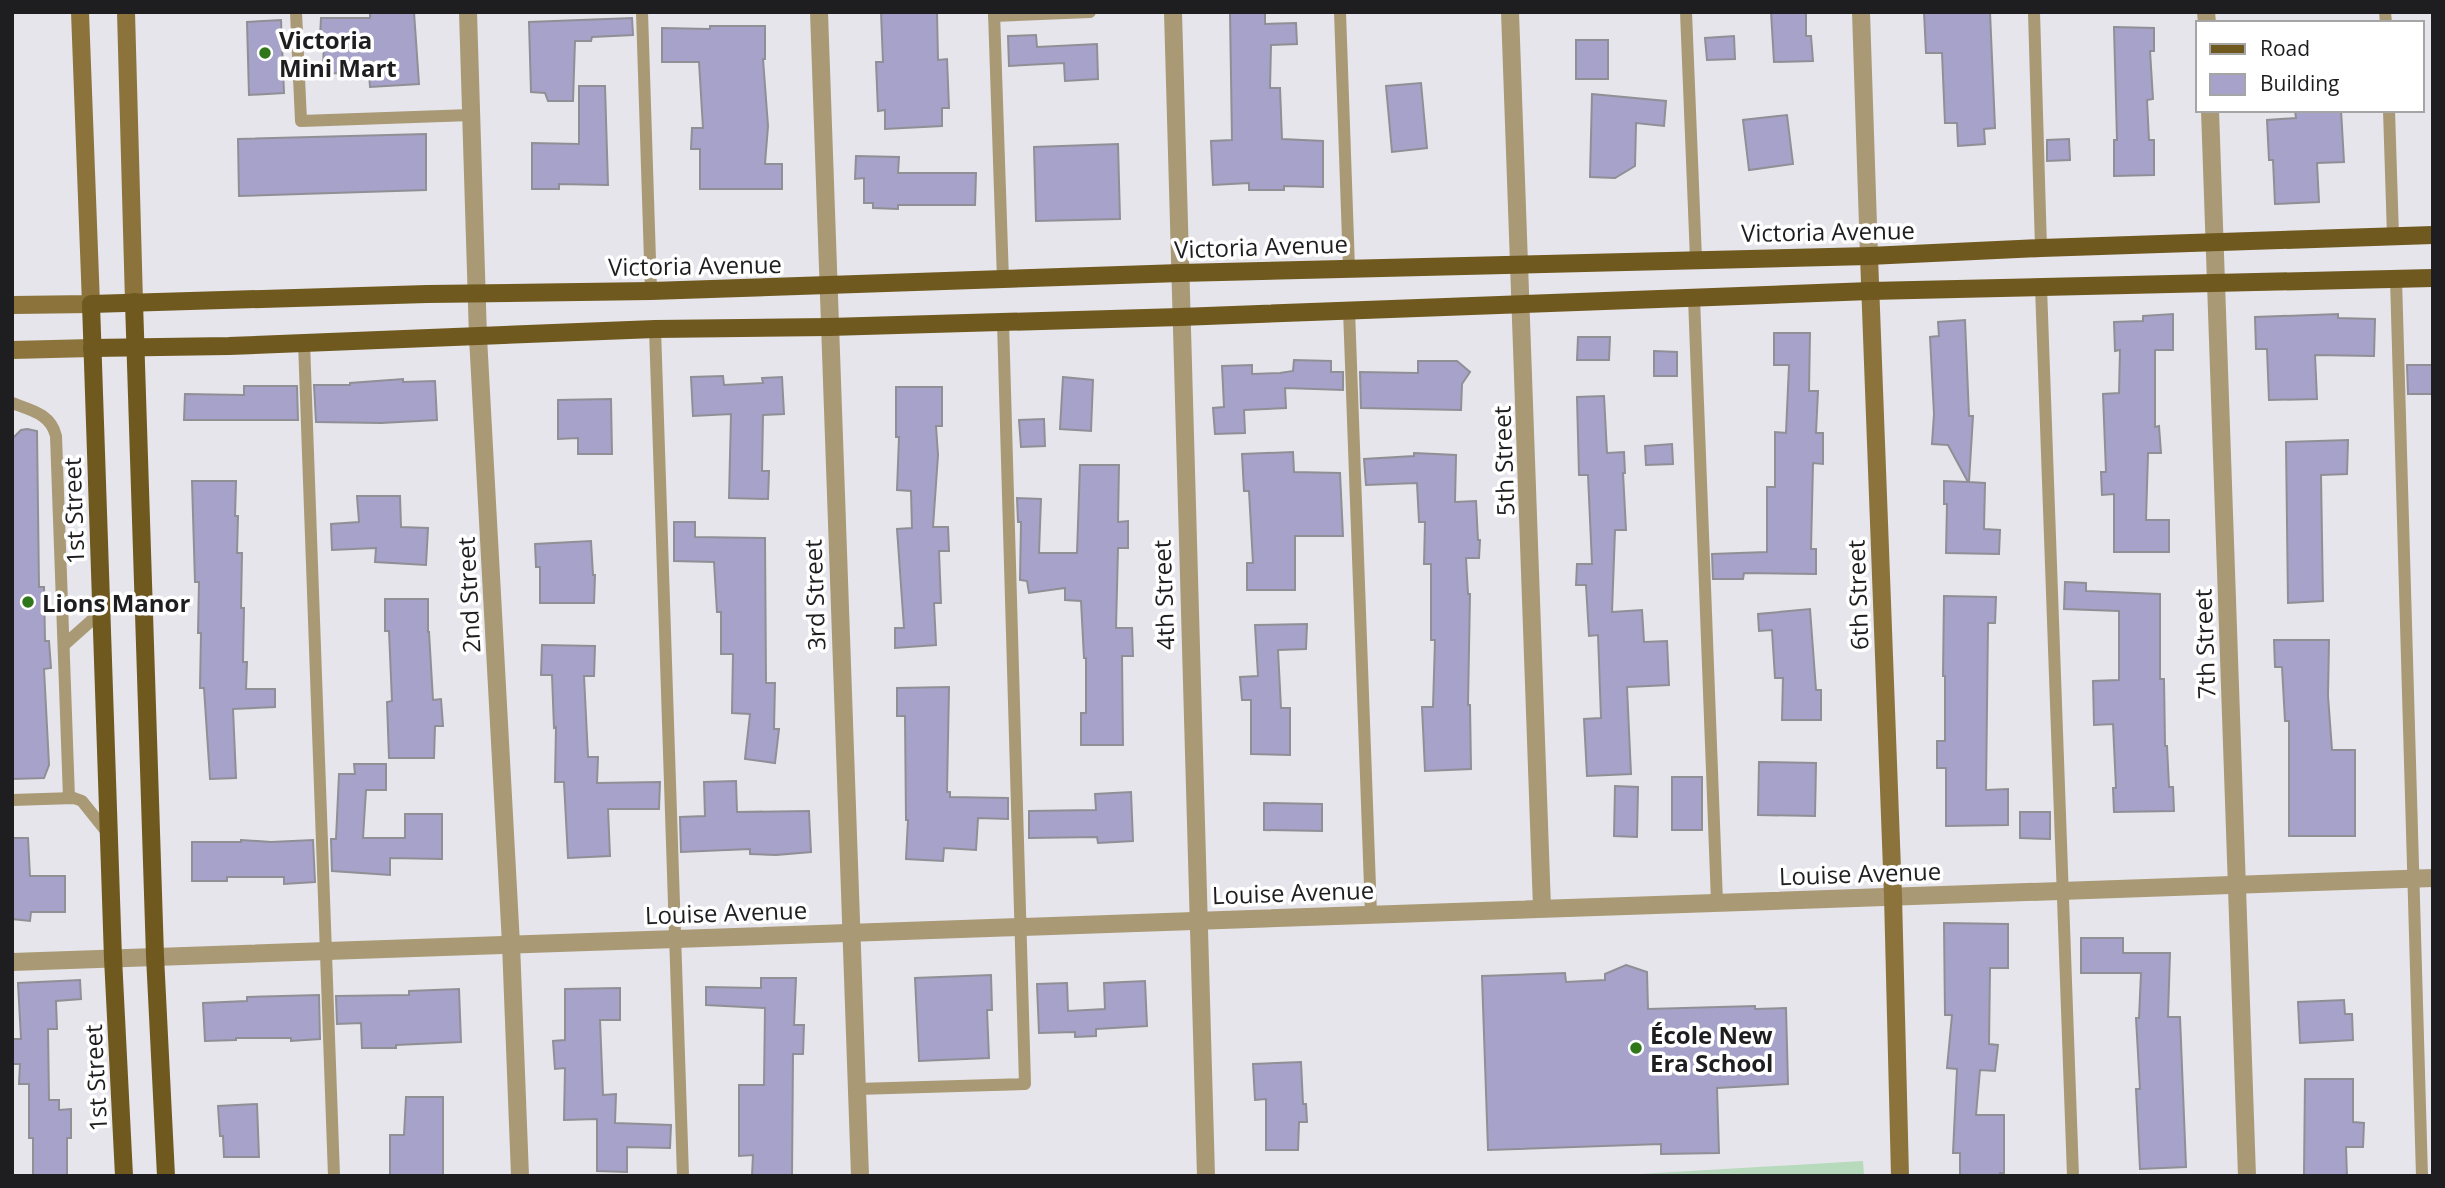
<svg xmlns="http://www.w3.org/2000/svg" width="2445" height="1188" viewBox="0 0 2445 1188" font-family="'Open Sans',sans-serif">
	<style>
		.green { fill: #b7d9bc }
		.building { fill: #a7a2ca; stroke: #908f95; stroke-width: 2 }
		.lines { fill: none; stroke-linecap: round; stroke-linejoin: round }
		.lane { stroke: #a99975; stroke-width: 12 }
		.street { stroke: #a99975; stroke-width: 18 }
		.secondary { stroke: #8b733b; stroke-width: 18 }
		.primary { stroke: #70591f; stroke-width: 18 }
		.poi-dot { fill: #30771b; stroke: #fff; stroke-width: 2.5 }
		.labels { text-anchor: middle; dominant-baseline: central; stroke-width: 7; stroke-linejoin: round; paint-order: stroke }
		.poi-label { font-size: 24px; font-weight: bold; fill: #1e1e20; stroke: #fff; text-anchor: start }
		.street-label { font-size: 24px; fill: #1e1e20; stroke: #fff }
	</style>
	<rect width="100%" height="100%" fill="#e5e5eb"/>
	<polygon class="green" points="1863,1161 1864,1176 1606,1176"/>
	<g class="building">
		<polygon points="370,12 414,12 419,84 370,87 369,74 323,73 324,38 320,38 321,18 370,18"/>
		<polygon points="881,12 937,12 938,60 947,59 949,108 942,108 942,126 885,129 885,110 878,111 876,62 883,62"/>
		<polygon points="1230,12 1265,12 1265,24 1296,23 1297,44 1271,45 1270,88 1280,88 1282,139 1323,141 1323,187 1284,186 1284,190 1249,190 1249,183 1213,185 1211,141 1232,140"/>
		<polygon points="1771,12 1806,12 1806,36 1811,36 1813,61 1774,62"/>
		<polygon points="1924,12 1990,12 1995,128 1984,129 1985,144 1958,146 1957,123 1945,123 1942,53 1926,53"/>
		<polygon points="632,18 633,35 592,37 591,41 575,41 573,101 548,101 545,93 531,92 529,22"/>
		<polygon points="281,20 284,93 249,95 247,22"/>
		<polygon points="710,26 765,26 765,59 763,59 768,126 765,164 782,164 782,189 700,189 700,149 691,149 692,128 703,128 699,62 662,62 662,28 710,29"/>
		<polygon points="2114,27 2154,28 2154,51 2150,51 2153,99 2147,100 2149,140 2154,140 2154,175 2114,176 2114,140 2117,140"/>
		<polygon points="1036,35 1037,47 1097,44 1098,79 1065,81 1064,63 1009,66 1008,36"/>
		<polygon points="1734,36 1735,59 1707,60 1705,38"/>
		<rect x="1576" y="40" width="32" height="39"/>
		<polygon points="1421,83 1427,148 1392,152 1386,86"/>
		<polygon points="579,86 605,86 608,185 559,184 559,189 532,189 532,143 579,144"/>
		<polygon points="1592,94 1666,101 1664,126 1636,123 1635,166 1615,178 1590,177"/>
		<polygon points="2317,110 2341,110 2344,162 2317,163 2319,202 2275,204 2273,160 2269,160 2267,120 2296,118 2295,111"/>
		<polygon points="1787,115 1793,164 1749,170 1743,120"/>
		<polygon points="426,134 426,190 239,196 238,139"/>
		<polygon points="2069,139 2070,160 2047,161 2047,140"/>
		<polygon points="1118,144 1120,219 1036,221 1034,147"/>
		<polygon points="856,156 899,157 898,173 976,173 975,205 898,205 898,209 873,208 873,203 864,203 864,178 855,179"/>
		<polygon points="2173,314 2173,350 2155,350 2155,427 2159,426 2161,453 2148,453 2146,520 2169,520 2169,552 2114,552 2114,494 2102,495 2101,472 2106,472 2103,394 2119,393 2120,350 2115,351 2114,322 2143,321 2143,316"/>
		<polygon points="2338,314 2338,318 2375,319 2374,356 2315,355 2317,399 2269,400 2267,349 2256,349 2255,317"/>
		<polygon points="1965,320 1969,416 1973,416 1969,482 1985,483 1984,529 2000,530 1999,554 1946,553 1947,504 1944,504 1944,481 1968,482 1948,445 1932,444 1934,414 1930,337 1939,336 1938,322"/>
		<polygon points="1774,333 1810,333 1809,391 1818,391 1816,433 1823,433 1823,464 1813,463 1811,549 1816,549 1816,574 1744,573 1743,579 1713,579 1712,554 1767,552 1767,487 1775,487 1775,432 1786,433 1789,365 1774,365"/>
		<polygon points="1578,337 1610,337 1609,360 1577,360"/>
		<polygon points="1654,351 1677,352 1677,376 1654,376"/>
		<polygon points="1294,360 1331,361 1331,372 1343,372 1343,390 1285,388 1286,408 1244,410 1245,433 1215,434 1213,408 1224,407 1222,366 1252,365 1252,374 1280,373 1293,371"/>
		<polygon points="1418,361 1457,361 1470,372 1462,384 1461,410 1361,408 1360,372 1418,373"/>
		<polygon points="2407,365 2433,365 2433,394 2408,394"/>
		<polygon points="723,376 724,385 763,383 762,378 782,377 784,414 763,415 762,471 769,471 768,499 729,498 731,414 693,416 691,377"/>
		<polygon points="1063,377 1093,380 1091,431 1060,429"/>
		<polygon points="403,379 403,382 435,381 437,420 381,423 316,422 314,385 350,385 350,383"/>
		<polygon points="244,386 297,386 298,420 184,420 185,394 244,395"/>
		<polygon points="896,387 942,387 942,426 936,426 938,455 933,527 948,527 949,551 939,551 941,603 934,603 936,645 895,648 895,628 904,628 897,529 912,528 911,491 897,490 899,437 896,437"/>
		<polygon points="1604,396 1607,453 1624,452 1625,473 1623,473 1626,530 1615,530 1612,612 1642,610 1644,642 1667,641 1669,685 1627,687 1631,774 1587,776 1584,719 1601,718 1598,635 1589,636 1586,585 1576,585 1577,564 1592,564 1588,475 1579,475 1577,397"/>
		<polygon points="611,399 612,454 578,454 578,438 558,439 558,400"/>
		<polygon points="1044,419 1045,446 1021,447 1019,420"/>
		<polygon points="27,429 37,431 39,587 44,587 45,641 49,641 51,668 44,669 49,765 44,778 12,779 12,439 21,430"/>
		<polygon points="2348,440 2347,474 2321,475 2323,601 2288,603 2286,442"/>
		<polygon points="1672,444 1673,464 1646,465 1645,446"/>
		<polygon points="1293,452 1294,472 1340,473 1343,536 1295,536 1295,590 1247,590 1247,563 1253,563 1249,491 1244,491 1242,454"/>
		<polygon points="1414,453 1456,455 1455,502 1476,501 1478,540 1480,540 1479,558 1466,558 1468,594 1470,594 1468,705 1470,705 1471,769 1425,771 1422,707 1433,707 1435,640 1431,640 1431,564 1424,564 1425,522 1419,522 1417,483 1366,485 1364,459 1414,456"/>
		<polygon points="1080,465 1119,465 1118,522 1128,521 1128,548 1118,548 1116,628 1132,628 1133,656 1122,656 1123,745 1081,745 1081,713 1086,713 1086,658 1084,658 1081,601 1065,600 1065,588 1029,593 1027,581 1020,580 1021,522 1018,522 1017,498 1041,499 1039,553 1077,553"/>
		<polygon points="192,481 236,481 235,516 238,516 237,553 242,553 241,608 244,608 243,662 247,662 246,689 275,689 275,707 233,709 236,778 210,779 204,688 200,688 201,633 198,633 199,582 195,582"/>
		<polygon points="357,496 400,496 401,527 428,528 426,565 375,562 376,548 332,550 331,524 359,522"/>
		<polygon points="674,522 695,522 695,537 765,538 766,683 775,683 774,729 779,729 775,763 745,759 750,714 732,713 733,654 721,654 721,612 717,612 714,562 674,561"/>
		<polygon points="591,541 593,575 595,575 594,603 540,603 540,567 536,567 535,544"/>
		<polygon points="2065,582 2086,583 2086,591 2160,594 2160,679 2164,679 2165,746 2167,746 2169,787 2173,787 2174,811 2114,812 2113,788 2116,788 2113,724 2094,725 2093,681 2119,680 2119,611 2064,609"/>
		<polygon points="1944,596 1996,597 1995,623 1988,623 1986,790 2008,789 2008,825 1946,826 1946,768 1937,768 1937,741 1945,741 1945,676 1943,676"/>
		<polygon points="385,599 428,599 428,632 429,632 433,700 441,699 443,726 435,726 434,758 389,758 387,702 392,701 389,631 385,631"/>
		<polygon points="1810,609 1816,690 1821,690 1821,720 1782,720 1783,678 1775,678 1772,630 1759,631 1758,614"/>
		<polygon points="1307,624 1306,649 1278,650 1281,708 1290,708 1290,755 1251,754 1251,700 1242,700 1240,677 1258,676 1255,625"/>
		<polygon points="2274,640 2329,640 2328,696 2332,750 2355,750 2355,836 2289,836 2289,721 2285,721 2282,667 2275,667"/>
		<polygon points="542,645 595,646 594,676 584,676 588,757 598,757 597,783 660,782 659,809 608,809 610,856 568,858 564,782 555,782 556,727 554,728 552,675 541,675"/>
		<polygon points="949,687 947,792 950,792 950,797 1008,798 1008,819 978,818 976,850 944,848 943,861 906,859 908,820 906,820 905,716 897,716 897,688"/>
		<polygon points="1759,762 1816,763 1815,816 1758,815"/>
		<polygon points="354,764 386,764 386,790 366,790 363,838 405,838 405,814 442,814 442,859 390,858 390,875 332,871 331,839 336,839 339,774 355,774"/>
		<rect x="1672" y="777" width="30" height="53"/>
		<polygon points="736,781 737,812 809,811 811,852 776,855 750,854 750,849 681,852 680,817 705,816 704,782"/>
		<polygon points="1615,786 1638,787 1637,837 1614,836"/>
		<polygon points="1131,792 1133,841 1098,843 1097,837 1029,838 1029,811 1096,810 1095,794"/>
		<polygon points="1264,803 1322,804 1322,831 1264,830"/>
		<polygon points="2020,812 2050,812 2050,839 2020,838"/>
		<polygon points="12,838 28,838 30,876 65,876 65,912 31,912 30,921 12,919"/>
		<polygon points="241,840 271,842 313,840 315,882 284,884 284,877 227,877 227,881 192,881 192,842 241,842"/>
		<polygon points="1944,923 2008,924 2008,968 1990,968 1989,1044 1998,1045 1995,1071 1980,1070 1976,1115 2004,1115 2004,1173 2000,1173 2000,1176 1960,1176 1960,1153 1953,1153 1957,1069 1947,1068 1952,1015 1945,1015"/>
		<polygon points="2081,938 2123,938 2123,953 2170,953 2168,1017 2180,1017 2186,1167 2140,1169 2136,1089 2140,1089 2136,1018 2139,1018 2141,973 2081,973"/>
		<polygon points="1626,965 1647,972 1648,1009 1755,1006 1755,1009 1786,1008 1788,1084 1717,1088 1719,1153 1661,1154 1661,1144 1488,1150 1482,976 1565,973 1566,982 1605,980 1605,974"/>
		<polygon points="991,975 992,1010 987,1010 989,1058 919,1061 915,978"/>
		<polygon points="761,978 796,978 794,1025 804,1025 803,1054 793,1054 792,1176 752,1176 753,1155 739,1156 739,1085 764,1085 765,1008 706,1005 706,987 761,988"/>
		<polygon points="80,980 81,999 56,1001 57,1029 48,1029 49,1100 59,1100 59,1110 71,1109 71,1138 67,1138 67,1176 33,1176 33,1138 29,1138 29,1084 19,1084 20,1064 12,1064 12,1039 21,1039 18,983"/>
		<polygon points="1145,981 1147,1026 1096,1029 1096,1036 1075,1037 1075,1032 1039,1033 1037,984 1067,983 1068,1011 1105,1009 1104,983"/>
		<polygon points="620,988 620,1020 600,1020 603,1095 616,1094 615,1123 671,1125 670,1148 627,1147 627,1172 597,1171 597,1119 564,1120 565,1068 555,1069 553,1041 565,1040 565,989"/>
		<polygon points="459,989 461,1042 396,1045 396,1048 362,1048 361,1023 337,1024 336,996 409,995 409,991"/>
		<polygon points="319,995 320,1039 291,1041 291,1038 236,1038 236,1040 205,1041 203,1003 247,1001 247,997"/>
		<polygon points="2344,1000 2345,1014 2352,1014 2353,1040 2300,1043 2298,1002"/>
		<polygon points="1301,1062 1303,1104 1306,1104 1307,1122 1299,1122 1298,1150 1266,1150 1266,1099 1255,1100 1253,1064"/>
		<polygon points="2305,1079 2353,1079 2353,1122 2364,1123 2363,1147 2346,1147 2347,1176 2304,1176"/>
		<polygon points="406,1097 443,1097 443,1176 390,1176 390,1135 404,1135"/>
		<polygon points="257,1104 259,1157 224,1157 223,1136 220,1136 218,1106"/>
	</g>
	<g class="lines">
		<g class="lane">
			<polyline points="296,12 301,121 471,115"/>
			<polyline points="642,12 651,291"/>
			<polyline points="994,12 1003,280"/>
			<polyline points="1340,12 1349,268"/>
			<polyline points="1686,12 1696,259"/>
			<polyline points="2034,12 2041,248"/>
			<polyline points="2385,12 2386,23"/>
			<polyline points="994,16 1090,12"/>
			<polyline points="2389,110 2393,236"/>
			<polyline points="2396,279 2422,1176"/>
			<polyline points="2041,287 2073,1176"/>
			<polyline points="1694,298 1717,902"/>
			<polyline points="1349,310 1371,914"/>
			<polyline points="655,329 683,1176"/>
			<polyline points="304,342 334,1176"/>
			<path d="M 12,403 C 31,410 51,414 56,436 L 69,798"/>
			<polyline points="64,645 101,612"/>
			<polyline points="12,800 74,798 82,801 110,836"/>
			<polyline points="857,1089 1025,1084 1003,322"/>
		</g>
		<g class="street">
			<polyline points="468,12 478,337 511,944 520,1176"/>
			<polyline points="819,12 860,1176"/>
			<polyline points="1173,12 1206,1176"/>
			<polyline points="1510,12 1542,908"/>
			<polyline points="1861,12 1869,256"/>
			<polyline points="2206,12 2207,23"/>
			<polyline points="2210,110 2247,1176"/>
			<polyline points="12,962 2433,878"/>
		</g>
		<g class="secondary">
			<polyline points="126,12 134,302"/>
			<polyline points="1869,256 1893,896 1900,1176"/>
			<polyline points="12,305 91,304 80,12"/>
			<polyline points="12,350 92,348"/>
		</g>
		<g class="primary">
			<polyline points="134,302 155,956 166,1176"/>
			<polyline points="92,348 229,346 655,329 829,327 1180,317 1870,291 2433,278"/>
			<polyline points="124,1176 113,958 91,304 427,294 651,291 1180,273 1869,256 2041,248 2433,235"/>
		</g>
	</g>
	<g class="poi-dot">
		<circle cx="265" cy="53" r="7"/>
		<circle cx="28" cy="602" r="7"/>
		<circle cx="1636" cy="1048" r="7"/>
	</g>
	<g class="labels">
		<g class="poi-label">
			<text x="279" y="39">Victoria<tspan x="279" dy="28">Mini Mart</tspan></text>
			<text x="42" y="602">Lions Manor</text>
			<text x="1650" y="1034">École New<tspan x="1650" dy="28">Era School</tspan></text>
		</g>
		<g class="street-label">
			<text transform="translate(1828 231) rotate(-1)">Victoria Avenue</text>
			<text transform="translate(1261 246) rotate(-2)">Victoria Avenue</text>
			<text transform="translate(695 265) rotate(-1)">Victoria Avenue</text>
			<text transform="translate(1503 461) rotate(-92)">5th Street</text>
			<text transform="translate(73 511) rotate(-92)">1st Street</text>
			<text transform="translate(468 595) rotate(-93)">2nd Street</text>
			<text transform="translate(814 595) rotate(-92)">3rd Street</text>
			<text transform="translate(1163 595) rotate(-92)">4th Street</text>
			<text transform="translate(1857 595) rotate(-92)">6th Street</text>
			<text transform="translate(2204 644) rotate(-92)">7th Street</text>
			<text transform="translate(1860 873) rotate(-2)">Louise Avenue</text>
			<text transform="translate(1293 892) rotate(-2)">Louise Avenue</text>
			<text transform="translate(726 912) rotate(-2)">Louise Avenue</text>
			<text transform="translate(95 1078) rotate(-93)">1st Street</text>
		</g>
	</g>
	<rect width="2445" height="1188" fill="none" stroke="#1e1e20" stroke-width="28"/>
	<rect x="2196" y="21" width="228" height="91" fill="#ffffff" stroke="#a5a5a6" stroke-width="2"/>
	<rect x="2210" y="44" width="35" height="10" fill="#70591f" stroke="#a5a5a6" stroke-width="2"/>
	<text x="2260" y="56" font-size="21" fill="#1e1e20">Road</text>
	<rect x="2210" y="74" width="35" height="21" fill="#a7a2ca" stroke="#a5a5a6" stroke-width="2"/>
	<text x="2260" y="91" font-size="21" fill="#1e1e20">Building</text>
</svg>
